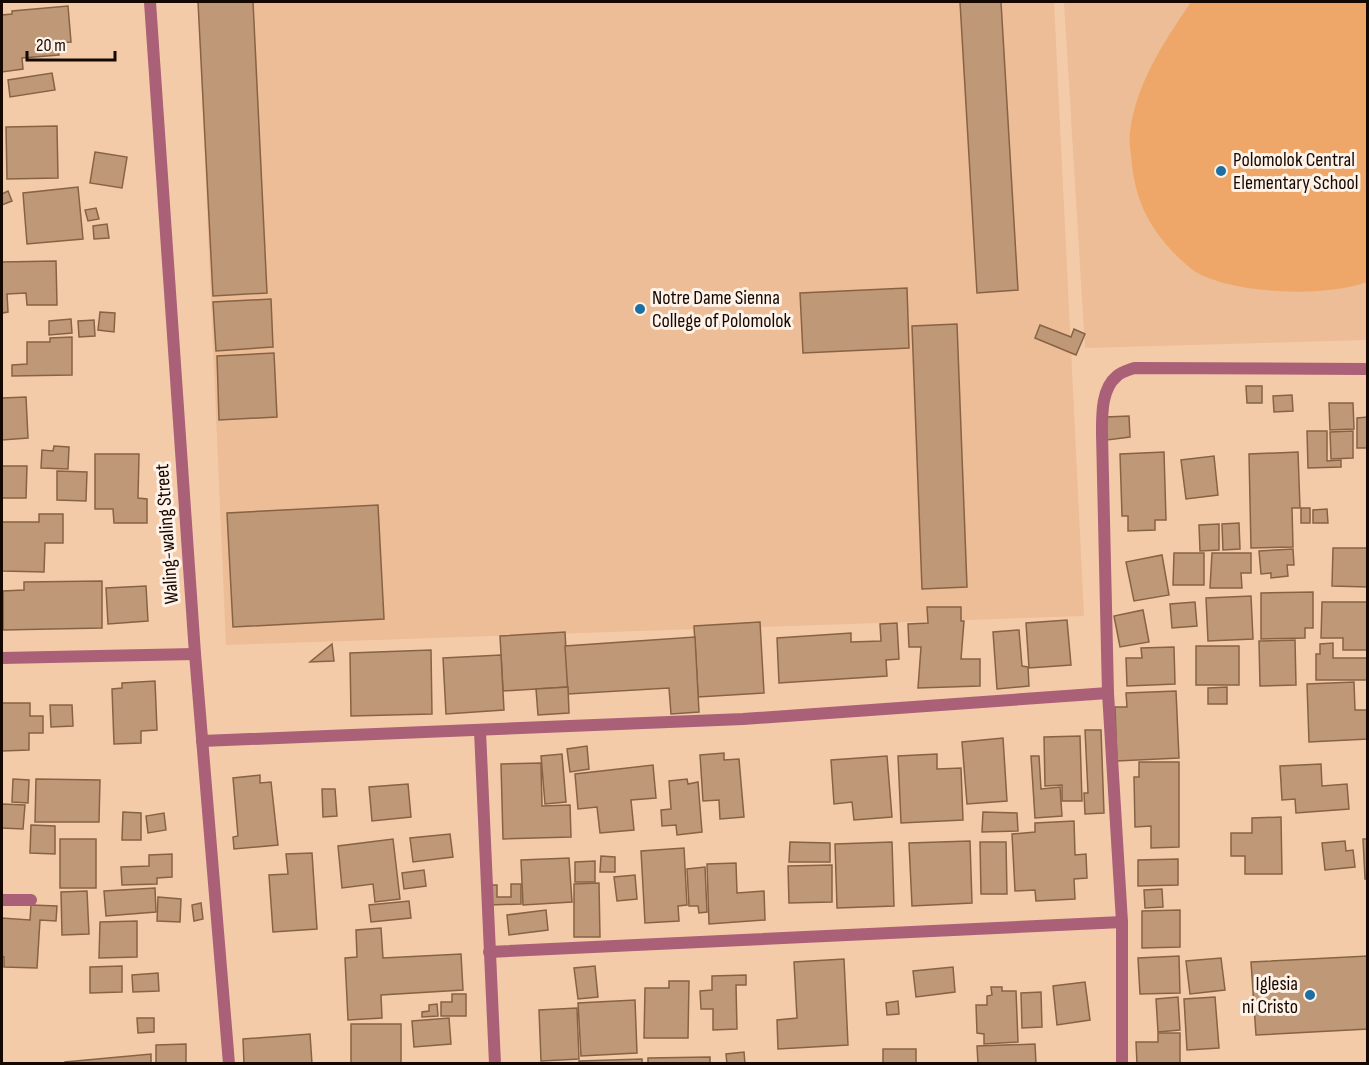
<svg xmlns="http://www.w3.org/2000/svg" width="1369" height="1065" viewBox="0 0 1369 1065" font-family="'Sofia Sans Condensed',sans-serif">
	<style>
		.built { fill: #ecbd96 }
		.park { fill: #efa769 }
		.building { fill: #bf9878; stroke: #876344; stroke-width: 1.5 }
		.lines { fill: none; stroke-linecap: round; stroke-linejoin: round }
		.service { stroke: #aa6077; stroke-width: 12 }
		.minor { stroke: #aa6077; stroke-width: 12 }
		.poi-dot { fill: #1f70a2; stroke: #fff2e8; stroke-width: 2 }
		.labels { text-anchor: middle; dominant-baseline: central; stroke-width: 6; stroke-linejoin: round; paint-order: stroke }
		.poi-label { font-size: 20px; fill: #150801; stroke: #fff2e8; text-anchor: start }
		.street-label { font-size: 20px; fill: #150801; stroke: #fff2e8 }
	</style>
	<rect width="100%" height="100%" fill="#f4cba9"/>
	<g class="built">
		<polygon points="198,2 1054,2 1084,616 226,645"/>
		<polygon points="1064,2 1367,2 1367,340 1085,348"/>
	</g>
	<path class="park" d="M 1191,2 L 1367,2 L 1367,282 C 1326,297 1247,294 1206,277 C 1195,273 1185,264 1177,256 C 1147,226 1134,197 1131,155 C 1130,148 1129,140 1130,132 C 1136,83 1164,42 1191,2 Z"/>
	<g class="building">
		<polygon points="198,2 253,2 267,293 213,296"/>
		<polygon points="960,2 1001,2 1018,290 977,293"/>
		<polygon points="68,6 71,42 58,43 59,55 22,58 23,69 2,72 2,15 12,14 12,11"/>
		<polygon points="52,73 55,90 10,97 8,80"/>
		<polygon points="57,126 58,178 7,179 6,127"/>
		<polygon points="95,152 127,157 122,188 90,183"/>
		<polygon points="78,187 83,239 27,244 23,193"/>
		<polygon points="8,191 12,201 2,205 2,194"/>
		<polygon points="96,208 99,219 88,221 85,210"/>
		<polygon points="107,224 109,238 94,239 93,226"/>
		<polygon points="56,261 57,305 27,305 26,293 7,294 8,312 2,313 2,262"/>
		<polygon points="907,288 909,348 803,353 800,293"/>
		<polygon points="271,299 273,347 216,351 213,302"/>
		<polygon points="100,312 115,313 114,332 98,330"/>
		<polygon points="71,319 72,333 49,335 49,321"/>
		<polygon points="94,320 95,336 79,337 78,321"/>
		<polygon points="957,324 967,587 922,589 912,326"/>
		<polygon points="1040,325 1071,337 1074,329 1085,334 1076,355 1035,338"/>
		<polygon points="72,337 72,375 12,376 12,365 27,364 27,342 50,342 50,338"/>
		<polygon points="274,353 277,417 219,420 217,356"/>
		<polygon points="1246,386 1262,386 1262,403 1247,403"/>
		<polygon points="1292,395 1293,411 1274,412 1273,396"/>
		<polygon points="26,397 28,438 2,440 2,398"/>
		<polygon points="1329,403 1353,403 1354,429 1330,430"/>
		<polygon points="1129,416 1130,437 1107,440 1105,417"/>
		<polygon points="1368,417 1368,448 1357,448 1357,418"/>
		<polygon points="1307,431 1327,431 1327,461 1341,460 1341,467 1308,468"/>
		<polygon points="1353,431 1353,458 1331,459 1330,432"/>
		<polygon points="54,446 69,447 68,469 41,468 42,450 53,451"/>
		<polygon points="1164,452 1166,520 1155,520 1155,530 1128,531 1128,516 1122,516 1120,454"/>
		<polygon points="1298,452 1300,508 1292,508 1293,547 1251,548 1249,454"/>
		<polygon points="95,454 139,454 138,498 147,499 147,523 114,523 113,509 95,509"/>
		<polygon points="1214,456 1218,495 1186,499 1181,460"/>
		<polygon points="2,466 27,466 26,498 2,498"/>
		<polygon points="57,471 87,472 86,501 57,500"/>
		<polygon points="378,505 384,619 233,627 227,513"/>
		<rect x="1301" y="508" width="9" height="15"/>
		<polygon points="1327,509 1328,523 1313,523 1313,510"/>
		<polygon points="39,514 63,514 63,543 45,543 44,572 2,571 2,522 39,522"/>
		<polygon points="1239,523 1240,549 1223,550 1222,524"/>
		<polygon points="1219,524 1219,550 1200,551 1199,525"/>
		<polygon points="1333,548 1368,548 1368,587 1332,586"/>
		<polygon points="1293,549 1294,565 1287,565 1288,576 1271,578 1271,573 1261,574 1259,551"/>
		<polygon points="1174,553 1204,553 1204,585 1173,585"/>
		<polygon points="1212,553 1251,553 1251,573 1241,573 1242,588 1210,588"/>
		<polygon points="1162,555 1169,595 1134,601 1126,562"/>
		<polygon points="102,581 102,628 3,630 3,591 24,590 24,582"/>
		<polygon points="146,586 148,621 108,624 106,588"/>
		<polygon points="1313,592 1313,628 1305,628 1305,638 1261,639 1261,593"/>
		<polygon points="1251,596 1253,639 1208,641 1206,598"/>
		<polygon points="1195,602 1197,626 1172,628 1170,604"/>
		<polygon points="1322,602 1368,602 1368,650 1343,650 1343,638 1321,638"/>
		<polygon points="927,607 961,607 961,621 964,621 961,659 980,659 980,686 918,688 921,647 909,647 908,624 928,623"/>
		<polygon points="1143,610 1149,642 1120,647 1114,616"/>
		<polygon points="1067,620 1071,665 1029,668 1026,623"/>
		<polygon points="760,622 764,693 698,697 694,626"/>
		<polygon points="897,623 899,659 886,660 887,676 779,683 777,638 851,633 851,642 881,641 880,624"/>
		<polygon points="1019,630 1022,666 1028,667 1029,686 997,689 993,632"/>
		<polygon points="565,632 568,687 503,691 500,636"/>
		<polygon points="695,637 699,712 671,714 669,688 568,694 565,646"/>
		<polygon points="1295,640 1296,685 1260,686 1259,641"/>
		<polygon points="1333,643 1333,658 1368,658 1368,680 1316,680 1316,654 1320,654 1320,644"/>
		<polygon points="332,644 334,661 310,662"/>
		<rect x="1196" y="646" width="43" height="39"/>
		<polygon points="1174,647 1175,684 1127,686 1126,658 1142,658 1141,648"/>
		<polygon points="431,650 432,714 351,716 350,653"/>
		<polygon points="501,655 504,710 446,714 443,658"/>
		<polygon points="155,681 157,730 141,731 141,743 114,744 112,689 122,688 122,683"/>
		<polygon points="1354,682 1355,710 1368,710 1368,739 1309,742 1307,684"/>
		<polygon points="568,687 569,713 538,715 536,689"/>
		<polygon points="1227,687 1227,704 1208,704 1208,688"/>
		<polygon points="1176,691 1179,758 1117,761 1115,707 1127,707 1126,693"/>
		<polygon points="2,703 30,703 30,716 43,716 43,733 29,733 29,750 2,751"/>
		<polygon points="50,705 72,705 73,726 51,727"/>
		<polygon points="1085,730 1101,730 1104,813 1085,814 1084,793 1088,793"/>
		<polygon points="1080,736 1082,801 1062,801 1062,785 1045,786 1044,737"/>
		<polygon points="1003,738 1007,801 967,804 962,742"/>
		<polygon points="587,746 589,769 570,772 567,749"/>
		<polygon points="724,753 724,760 739,759 744,817 720,819 719,800 703,801 700,755"/>
		<polygon points="562,754 566,802 545,804 541,756"/>
		<polygon points="937,754 937,769 961,768 963,820 901,823 898,756"/>
		<polygon points="887,756 892,817 854,820 852,802 834,804 831,760"/>
		<polygon points="1031,756 1039,756 1041,789 1060,787 1062,816 1035,818"/>
		<polygon points="1139,762 1179,762 1179,847 1151,848 1151,826 1135,827 1134,777 1139,777"/>
		<polygon points="541,763 542,806 570,805 571,837 503,839 501,764"/>
		<polygon points="1321,764 1322,786 1347,784 1349,809 1296,813 1295,799 1282,800 1280,766"/>
		<polygon points="653,765 656,798 631,800 634,830 600,833 597,807 578,809 575,774"/>
		<polygon points="260,775 260,783 271,782 278,845 234,849 233,837 238,836 233,778"/>
		<polygon points="13,779 29,780 28,803 12,802"/>
		<polygon points="36,779 100,780 99,822 35,822"/>
		<polygon points="687,779 688,784 698,782 702,832 677,835 676,825 662,826 661,810 671,809 669,781"/>
		<polygon points="408,784 411,817 372,821 369,787"/>
		<polygon points="322,789 335,789 337,816 323,817"/>
		<polygon points="2,804 25,805 23,829 2,828"/>
		<polygon points="123,812 141,813 141,840 122,840"/>
		<polygon points="983,812 1017,813 1018,831 982,832"/>
		<polygon points="164,813 166,830 148,833 146,816"/>
		<polygon points="1281,817 1282,874 1245,874 1245,856 1231,856 1231,833 1252,833 1252,818"/>
		<polygon points="1074,821 1075,855 1086,854 1087,878 1074,879 1075,899 1036,901 1035,890 1015,891 1012,834 1035,832 1035,823"/>
		<polygon points="31,825 55,826 55,854 30,853"/>
		<polygon points="450,834 453,857 413,862 410,838"/>
		<rect x="60" y="839" width="36" height="49"/>
		<polygon points="393,839 400,899 375,902 373,884 342,888 338,846"/>
		<polygon points="1363,839 1368,839 1368,879 1365,879"/>
		<polygon points="970,841 972,903 912,906 909,843"/>
		<polygon points="1345,841 1346,851 1353,850 1355,867 1325,870 1322,843"/>
		<polygon points="790,842 830,843 830,862 789,862"/>
		<polygon points="892,842 894,906 837,908 835,844"/>
		<polygon points="980,842 1006,842 1007,894 981,894"/>
		<polygon points="684,848 687,905 678,906 679,921 645,923 641,851"/>
		<polygon points="312,853 317,929 273,932 269,875 288,874 286,854"/>
		<polygon points="172,854 172,877 157,878 157,884 122,885 121,867 149,866 149,855"/>
		<polygon points="601,856 615,857 615,872 600,872"/>
		<polygon points="569,858 572,902 523,905 521,860"/>
		<polygon points="1178,859 1178,885 1138,886 1138,860"/>
		<polygon points="595,861 595,882 575,882 575,862"/>
		<polygon points="736,863 737,893 764,891 765,920 709,924 707,864"/>
		<polygon points="832,865 832,902 789,903 788,866"/>
		<polygon points="705,867 707,912 699,913 698,906 689,906 687,869"/>
		<polygon points="424,870 426,886 404,889 402,873"/>
		<polygon points="635,875 637,899 617,901 614,877"/>
		<polygon points="599,883 600,937 574,937 574,884"/>
		<polygon points="511,884 521,884 521,904 490,905 490,885 497,885 497,897 511,897"/>
		<polygon points="155,888 156,912 106,916 104,891"/>
		<polygon points="1162,889 1163,907 1145,908 1144,890"/>
		<polygon points="87,891 89,934 62,935 61,892"/>
		<polygon points="158,897 181,899 180,922 157,921"/>
		<polygon points="409,901 411,918 371,922 369,905"/>
		<polygon points="201,903 203,919 194,921 192,905"/>
		<polygon points="31,905 57,906 56,921 40,920 37,968 4,967 4,957 2,956 2,918 30,920"/>
		<polygon points="546,910 548,930 509,935 507,915"/>
		<polygon points="1180,910 1180,947 1142,948 1142,911"/>
		<polygon points="137,921 137,957 99,958 100,922"/>
		<polygon points="381,928 383,958 461,954 463,990 381,995 382,1018 348,1020 345,958 357,957 356,930"/>
		<polygon points="1179,956 1180,993 1140,994 1138,958"/>
		<polygon points="1368,956 1368,1029 1256,1035 1251,962"/>
		<polygon points="1221,958 1225,990 1190,994 1186,961"/>
		<polygon points="844,959 848,1045 778,1049 777,1020 797,1018 794,962"/>
		<polygon points="122,966 122,992 90,993 90,967"/>
		<polygon points="595,966 598,997 578,999 574,968"/>
		<polygon points="953,967 955,992 916,997 913,971"/>
		<polygon points="158,973 159,991 133,992 132,975"/>
		<polygon points="746,975 746,985 736,985 737,1029 713,1030 713,1009 701,1009 700,991 712,990 712,976"/>
		<polygon points="669,981 689,981 688,1038 644,1038 645,988 669,988"/>
		<polygon points="1085,982 1090,1020 1057,1025 1053,986"/>
		<polygon points="991,987 1002,987 1002,991 1016,991 1018,1042 984,1044 984,1034 977,1033 976,1005 987,1005 987,996 992,995"/>
		<polygon points="1041,992 1042,1027 1022,1028 1021,993"/>
		<polygon points="452,994 466,994 466,1016 441,1016 441,1002 452,1002"/>
		<polygon points="1178,997 1180,1030 1158,1032 1156,999"/>
		<polygon points="1215,997 1219,1048 1187,1050 1184,999"/>
		<polygon points="635,1000 637,1053 581,1056 578,1003"/>
		<polygon points="898,1001 899,1014 887,1015 886,1003"/>
		<polygon points="437,1004 438,1016 422,1017 422,1012 429,1011 429,1005"/>
		<polygon points="577,1008 579,1059 541,1061 539,1010"/>
		<polygon points="137,1018 154,1018 154,1032 138,1033"/>
		<polygon points="449,1018 451,1044 414,1047 412,1021"/>
		<rect x="351" y="1024" width="50" height="40"/>
		<polygon points="1158,1033 1180,1033 1180,1064 1137,1064 1136,1042 1158,1042"/>
		<polygon points="310,1034 312,1064 244,1064 243,1039"/>
		<polygon points="186,1044 186,1064 156,1064 156,1045"/>
		<polygon points="1035,1044 1036,1064 978,1064 977,1046"/>
		<rect x="883" y="1049" width="33" height="15"/>
		<polygon points="744,1052 745,1064 727,1064 726,1054"/>
		<polygon points="151,1054 151,1064 65,1064 65,1062"/>
		<polygon points="710,1057 710,1064 648,1064 648,1058"/>
		<polygon points="642,1059 642,1064 580,1064 579,1061"/>
	</g>
	<g class="lines">
		<polyline class="service" points="2,900 31,900"/>
		<g class="minor">
			<polyline points="150,2 195,654 229,1064"/>
			<polyline points="2,658 195,654"/>
			<polyline points="480,731 495,1064"/>
			<polyline points="202,741 743,719 1108,693"/>
			<polyline points="489,952 1122,922"/>
			<path d="M 1122,1064 L 1122,922 L 1108,693 L 1102,434 C 1102,415 1101,389 1117,376 C 1121,372 1129,370 1134,368 L 1368,369"/>
		</g>
	</g>
	<g class="poi-dot">
		<circle cx="1221" cy="171" r="6"/>
		<circle cx="640" cy="309" r="6"/>
		<circle cx="1310" cy="995" r="6"/>
	</g>
	<g class="labels">
		<g class="poi-label">
			<text x="1233" y="160">Polomolok Central<tspan x="1233" dy="23">Elementary School</tspan></text>
			<text x="652" y="298">Notre Dame Sienna<tspan x="652" dy="23">College of Polomolok</tspan></text>
			<text x="1298" y="984" text-anchor="end">Iglesia<tspan x="1298" dy="23">ni Cristo</tspan></text>
		</g>
		<g class="street-label">
			<text transform="translate(167 534) rotate(-94)">Waling-waling Street</text>
		</g>
	</g>
	<rect width="1369" height="1065" fill="none" stroke="#150801" stroke-width="6"/>
	<path d="M27 51v9h88v-9" fill="none" stroke="#150801" stroke-width="3"/>
	<text x="36" y="51" font-size="18" fill="#150801" stroke="#fff2e8" stroke-width="4.5" paint-order="stroke">20 m</text>
</svg>
